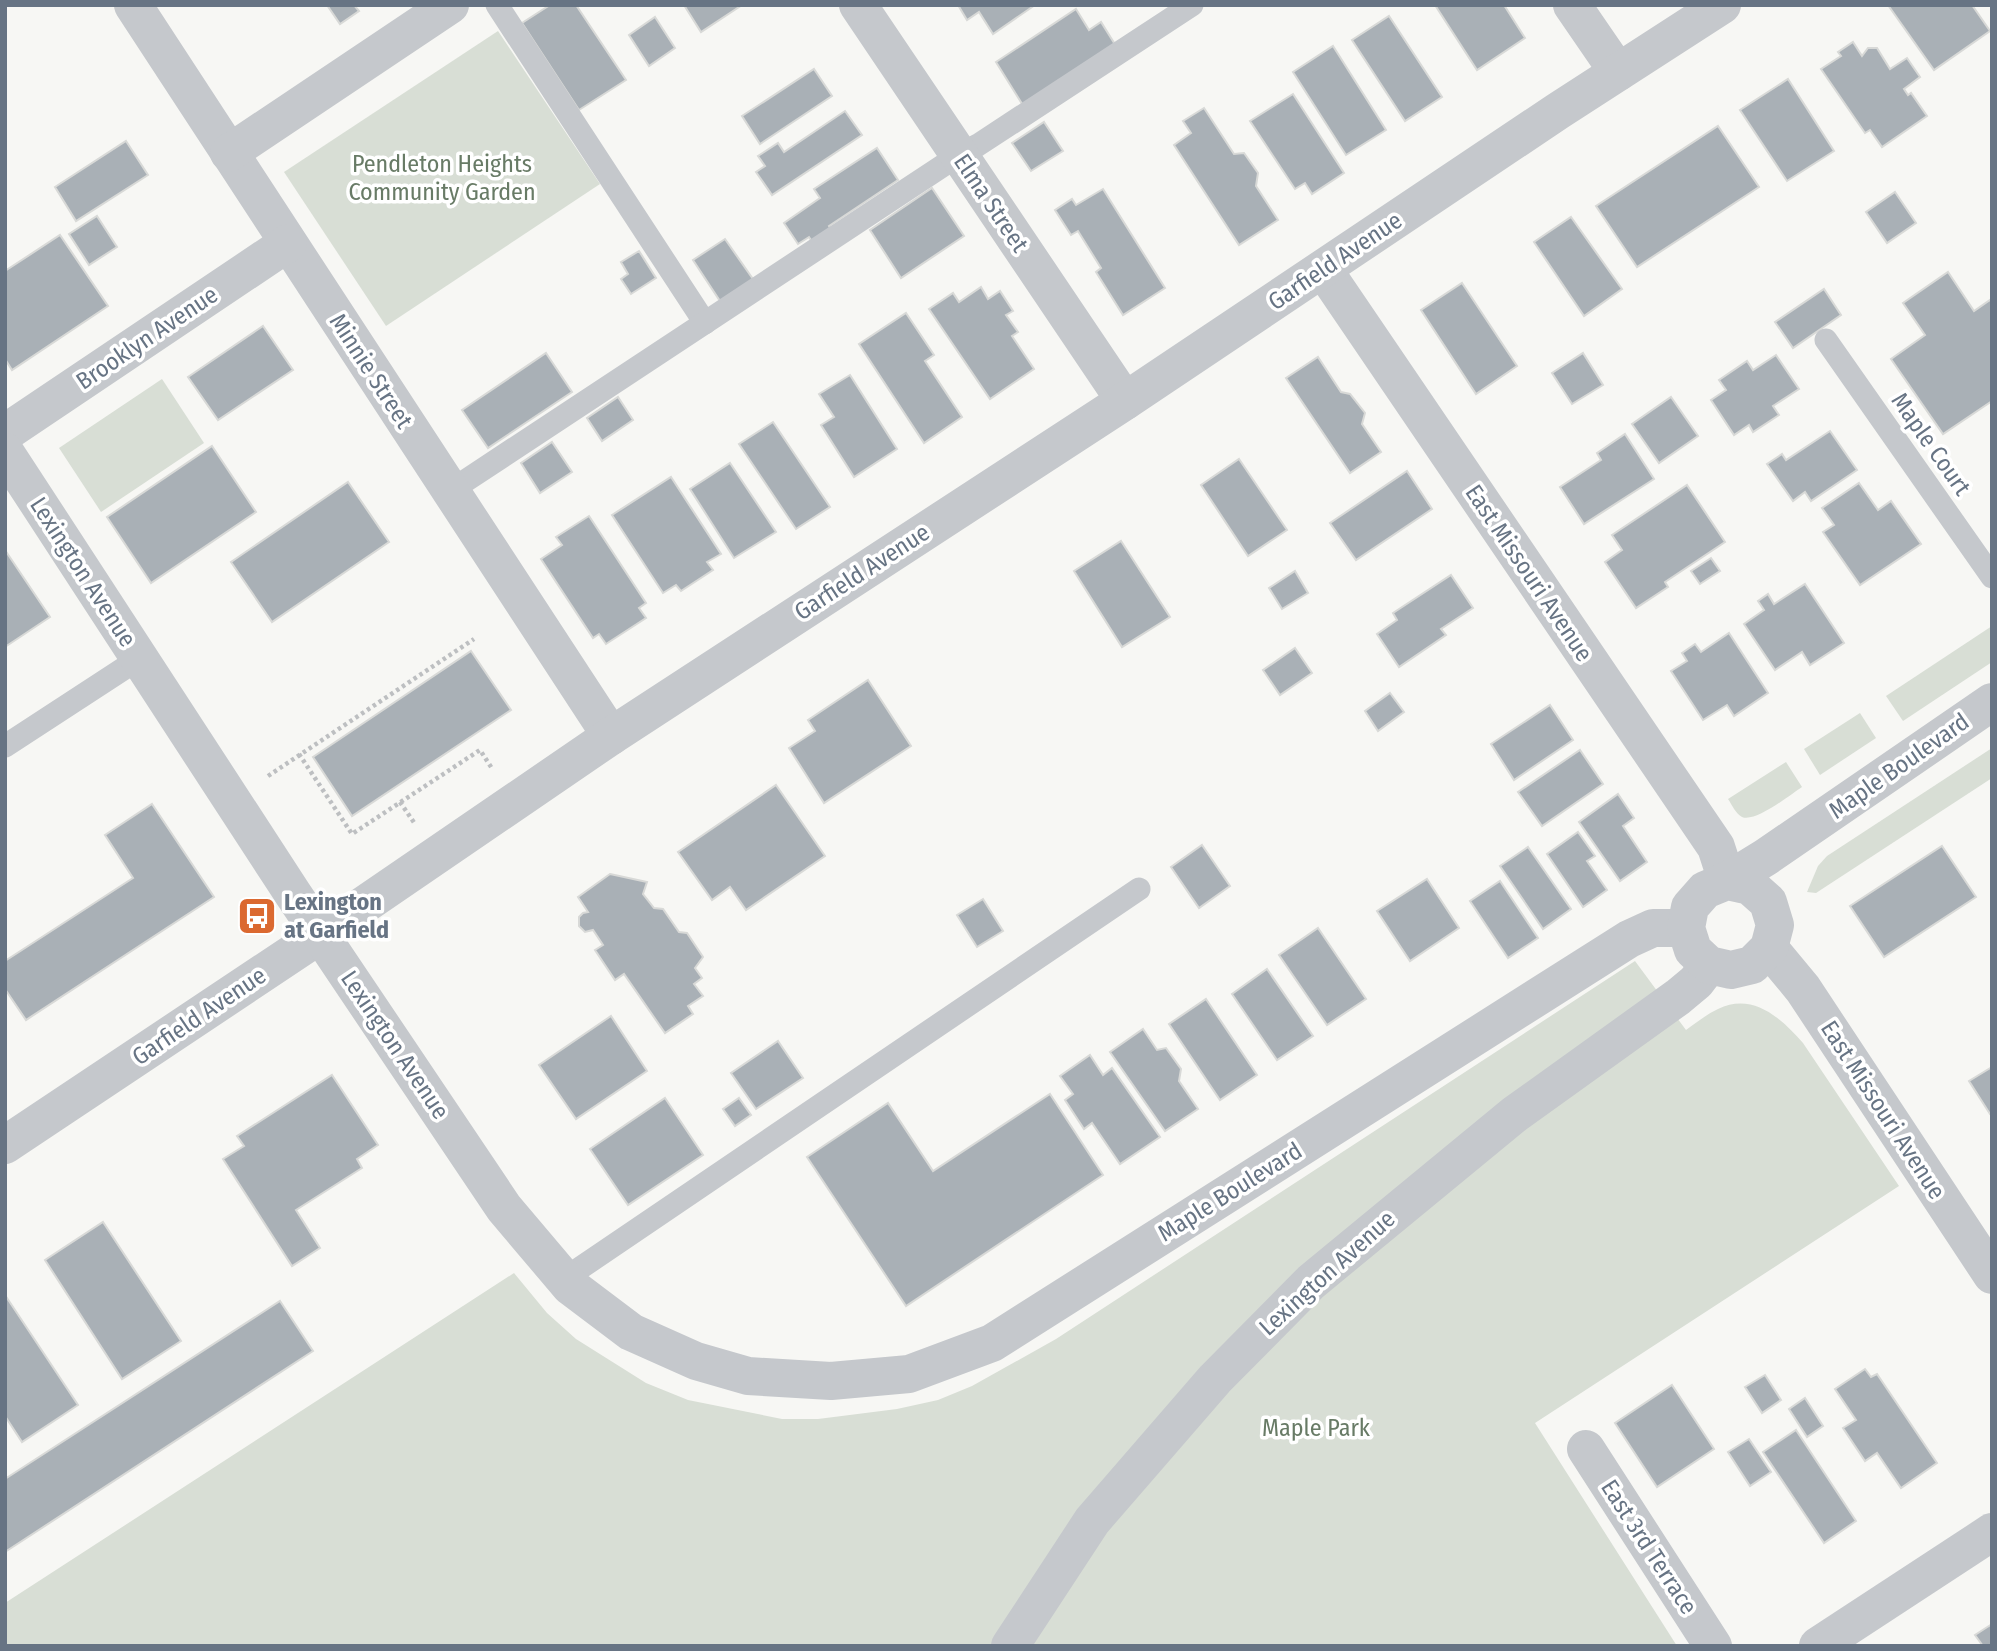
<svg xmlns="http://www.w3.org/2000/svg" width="1997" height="1651" viewBox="0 0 1997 1651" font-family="'Fira Sans Condensed',sans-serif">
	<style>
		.green { fill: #d8ded5 }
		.building { fill: #a9b0b6; stroke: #d8d9d7; stroke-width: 2 }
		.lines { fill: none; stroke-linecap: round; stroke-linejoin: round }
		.path { stroke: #bdbfc1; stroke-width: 4.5; stroke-dasharray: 3.5 3.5; stroke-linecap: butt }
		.service { stroke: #c5c8cc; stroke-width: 23 }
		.minor { stroke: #c5c8cc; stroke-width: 38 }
		.tertiary { stroke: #c5c8cc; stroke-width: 38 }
		.labels { text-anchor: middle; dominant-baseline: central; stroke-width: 7; stroke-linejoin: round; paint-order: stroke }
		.park-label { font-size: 24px; fill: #687b66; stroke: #fff }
		.street-label { font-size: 24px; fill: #677484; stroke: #fff }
		.poi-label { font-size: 24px; font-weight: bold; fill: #677484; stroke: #fff; text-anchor: start }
	</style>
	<rect width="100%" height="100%" fill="#f7f7f4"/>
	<g class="green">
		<polygon points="498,31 600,184 386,326 284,172"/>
		<polygon points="162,379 204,443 101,512 59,448"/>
		<polygon points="1992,626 1992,662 1903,721 1886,696"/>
		<polygon points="1860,713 1876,738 1820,775 1804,749"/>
		<polygon points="1992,748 1992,778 1816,893 1807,892 1818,866 1827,856"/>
		<path d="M 1786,762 L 1802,787 C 1790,795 1755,823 1742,817 C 1736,814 1732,805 1728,799 Z"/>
		<path d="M 1635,961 L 1686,1030 C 1696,1023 1707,1014 1718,1009 C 1753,992 1781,1018 1803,1043 L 1899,1186 L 1535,1423 L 1677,1646 L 5,1646 L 5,1603 L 514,1273 L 547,1313 L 576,1339 L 646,1383 L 688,1400 L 782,1419 L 818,1419 L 897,1409 L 938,1400 L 972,1386 L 1056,1339 Z"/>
	</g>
	<g class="building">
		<polygon points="327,5 354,5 359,11 340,24"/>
		<polygon points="550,5 576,5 626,80 579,110 522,23"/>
		<polygon points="684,5 742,5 701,32"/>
		<polygon points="958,5 1035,5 993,34 979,12 967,20"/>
		<polygon points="1435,5 1504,5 1525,38 1477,70"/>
		<polygon points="1888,5 1972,5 1990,31 1934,70"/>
		<polygon points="1076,9 1089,30 1101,22 1116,46 1024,107 996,62"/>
		<polygon points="1389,16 1442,97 1405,121 1352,40"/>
		<polygon points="655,17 675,48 649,66 629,35"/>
		<polygon points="1853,42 1862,56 1868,48 1877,48 1890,69 1907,58 1920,77 1904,89 1908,95 1911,93 1927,116 1882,147 1870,130 1865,133 1821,69 1841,56 1838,52"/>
		<polygon points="1333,46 1386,130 1346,155 1293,72"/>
		<polygon points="814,69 832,96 760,144 742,116"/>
		<polygon points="1788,79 1834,151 1787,181 1740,110"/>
		<polygon points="1293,94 1344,173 1312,194 1305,183 1295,189 1250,121"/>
		<polygon points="1204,108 1234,154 1244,153 1258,173 1256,186 1278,220 1239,245 1174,145 1191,133 1183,121"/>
		<polygon points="845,111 862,135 772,195 756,172 765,166 758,156 778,143 784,152"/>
		<polygon points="1044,122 1063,151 1031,171 1012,143"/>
		<polygon points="1718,126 1759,187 1637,267 1596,206"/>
		<polygon points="126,141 148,175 76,221 55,187"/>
		<polygon points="877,148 898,180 829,226 832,231 813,243 809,237 798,244 784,223 820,198 814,189"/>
		<polygon points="932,188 964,236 901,278 870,230"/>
		<polygon points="1103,189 1165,288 1123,315 1096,272 1101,268 1078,231 1071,235 1055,210 1072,199 1076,205"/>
		<polygon points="1895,192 1916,223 1887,243 1866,212"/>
		<polygon points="97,216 117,247 89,265 69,234"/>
		<polygon points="1571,217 1622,289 1584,316 1534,242"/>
		<polygon points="60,235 108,306 12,370 5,359 5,271"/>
		<polygon points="725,239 755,282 722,304 693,260"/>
		<polygon points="639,251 656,278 631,294 621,279 628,274 621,262"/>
		<polygon points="1948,272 1974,311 1990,300 1992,303 1992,401 1943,434 1891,359 1925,335 1903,303"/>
		<polygon points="1462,283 1517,366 1476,394 1421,310"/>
		<polygon points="981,287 988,299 1000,291 1013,311 1006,315 1018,332 1012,336 1034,369 990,399 929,309 953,293 959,302"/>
		<polygon points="1824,289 1841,315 1793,348 1775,322"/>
		<polygon points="906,313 934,355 925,361 962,417 924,443 859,344"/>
		<polygon points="263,326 293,370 218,420 188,377"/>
		<polygon points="546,353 572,392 488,448 462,410"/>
		<polygon points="1583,353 1603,385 1572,404 1552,373"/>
		<polygon points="1776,355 1799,389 1773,406 1779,415 1753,432 1749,425 1734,435 1711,400 1726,390 1719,380 1747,361 1753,370"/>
		<polygon points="1318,357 1341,392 1350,394 1365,413 1362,424 1381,452 1350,473 1286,378"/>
		<polygon points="850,375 897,449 854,477 821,425 834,417 819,394"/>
		<polygon points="618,397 633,420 602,441 587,418"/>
		<polygon points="1671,397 1698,436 1659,463 1632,424"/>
		<polygon points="773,422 830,507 796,529 739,444"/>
		<polygon points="1830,431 1857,470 1811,501 1805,492 1793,501 1767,464 1782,454 1786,460"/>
		<polygon points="1625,434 1654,479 1584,524 1560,487 1601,460 1597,453"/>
		<polygon points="552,442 572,472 540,493 521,463"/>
		<polygon points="212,446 256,512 151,583 107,517"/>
		<polygon points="1239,459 1287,530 1248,556 1201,485"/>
		<polygon points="730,463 776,532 734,558 690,489"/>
		<polygon points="1407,471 1432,509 1356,560 1330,523"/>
		<polygon points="671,477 721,554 707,562 713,570 681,591 676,585 663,593 612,515"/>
		<polygon points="348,482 389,542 272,622 231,562"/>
		<polygon points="1859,483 1878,510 1891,501 1921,544 1860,585 1823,532 1834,525 1822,508"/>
		<polygon points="1687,485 1725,542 1665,582 1668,587 1636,608 1605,562 1622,550 1612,535"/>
		<polygon points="589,516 646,603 639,608 646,618 606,644 599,634 593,638 541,559 562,545 556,537"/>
		<polygon points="1121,541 1170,617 1122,647 1074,571"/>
		<polygon points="5,550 50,617 5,647"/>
		<polygon points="1711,558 1720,571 1700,584 1691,571"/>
		<polygon points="1295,571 1308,593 1282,609 1269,588"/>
		<polygon points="1451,575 1473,608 1441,629 1446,635 1399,667 1377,634 1397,620 1393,613"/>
		<polygon points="1805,584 1844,643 1810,665 1802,652 1775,670 1744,624 1764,610 1758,601 1768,594 1774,604"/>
		<polygon points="1729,633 1768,693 1734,716 1727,705 1703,720 1671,671 1687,661 1682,653 1695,644 1701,652"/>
		<polygon points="1295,648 1312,673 1280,695 1263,670"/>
		<polygon points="471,651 511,710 352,816 313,757"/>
		<polygon points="868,680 911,746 824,803 789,748 815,731 808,720"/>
		<polygon points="1390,693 1404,712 1378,731 1365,711"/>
		<polygon points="1550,705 1573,740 1514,780 1491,744"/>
		<polygon points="1580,750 1603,784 1542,826 1518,792"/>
		<polygon points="776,785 825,856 746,910 730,887 712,900 678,852"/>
		<polygon points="1618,794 1634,818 1623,826 1647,862 1620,881 1579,822"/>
		<polygon points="152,804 214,897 26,1020 5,989 5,961 133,878 105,835"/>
		<polygon points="1578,832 1595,856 1587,861 1607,890 1583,907 1547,854"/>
		<polygon points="1202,845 1230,886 1199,908 1171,867"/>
		<polygon points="1942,846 1976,897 1884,957 1850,906"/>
		<polygon points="1528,847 1571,909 1543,929 1500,866"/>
		<polygon points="610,874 647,882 643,894 654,908 663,909 679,932 687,933 703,957 695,968 702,978 694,984 703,996 688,1006 693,1014 665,1033 624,974 615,980 595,950 603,945 593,930 585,932 579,926 579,917 583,913 588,912 578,897"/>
		<polygon points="1427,879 1459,928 1410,961 1377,911"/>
		<polygon points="1500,881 1538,938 1508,958 1470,901"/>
		<polygon points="983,899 1003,931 977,947 957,915"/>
		<polygon points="1318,928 1366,999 1327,1025 1279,955"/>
		<polygon points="1267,969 1313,1036 1277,1060 1232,994"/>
		<polygon points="1206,999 1257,1075 1220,1100 1169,1024"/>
		<polygon points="611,1016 647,1071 576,1119 539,1065"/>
		<polygon points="1143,1029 1157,1050 1166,1048 1181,1069 1179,1081 1198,1109 1165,1131 1110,1052"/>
		<polygon points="778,1041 803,1078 756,1109 731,1073"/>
		<polygon points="1090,1055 1103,1075 1112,1068 1160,1137 1120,1164 1092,1123 1084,1129 1065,1100 1073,1094 1060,1076"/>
		<polygon points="1992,1067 1992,1113 1990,1114 1969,1081"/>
		<polygon points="332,1075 378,1145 357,1159 362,1168 296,1210 320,1248 292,1266 223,1159 244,1146 237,1136"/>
		<polygon points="1050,1094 1103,1175 906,1306 807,1157 888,1103 933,1171"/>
		<polygon points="665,1098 703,1155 628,1205 590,1149"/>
		<polygon points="739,1098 751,1115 735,1126 723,1109"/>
		<polygon points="103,1222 181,1341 122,1379 45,1260"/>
		<polygon points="5,1295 78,1405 22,1442 5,1416"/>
		<polygon points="280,1301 313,1351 5,1552 5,1479"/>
		<polygon points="1865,1369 1871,1377 1877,1374 1937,1463 1901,1488 1877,1453 1865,1461 1843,1428 1856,1420 1835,1389"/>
		<polygon points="1765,1375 1781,1400 1762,1413 1745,1387"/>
		<polygon points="1672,1385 1714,1449 1657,1487 1615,1423"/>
		<polygon points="1805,1398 1823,1426 1807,1437 1789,1409"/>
		<polygon points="1796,1430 1856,1521 1824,1543 1763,1452"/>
		<polygon points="1749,1439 1771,1472 1750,1486 1728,1452"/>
		<polygon points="1992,1624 1992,1646 1983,1646 1975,1635"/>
	</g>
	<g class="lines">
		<g class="path">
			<polyline points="299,754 352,834 480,750 493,770"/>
			<polyline points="268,776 474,639"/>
			<polyline points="400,802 415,824"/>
		</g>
		<g class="service">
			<polyline points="497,5 705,323"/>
			<polyline points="1826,340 1992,577"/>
			<polyline points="450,491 959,155 978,145 1192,5"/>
			<polyline points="5,746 140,658"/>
			<polyline points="564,1279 1139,889"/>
		</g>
		<g class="minor">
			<polyline points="133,5 611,736"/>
			<polyline points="858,5 1125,401"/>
			<polyline points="1572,5 1618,72"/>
			<polyline points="229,153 450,5"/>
			<polyline points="1323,269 1716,847 1727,881"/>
			<polyline points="5,433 288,243"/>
			<polyline points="1769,948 1803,989 1992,1275"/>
			<polyline points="5,1145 320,935 611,736 1125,401 1558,111 1722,5"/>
			<polyline points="1586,1449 1713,1646"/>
			<polyline points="1010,1646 1092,1521 1215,1379 1311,1282 1515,1114 1678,997 1696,982 1709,965"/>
			<polyline points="1818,1646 1992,1532"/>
		</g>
		<g class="tertiary">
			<polyline points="5,452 293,894 504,1208 570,1286 631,1332 696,1361 748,1376 831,1381 909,1374 992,1343 1629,939 1653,928 1686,928"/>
			<polyline points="1727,881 1750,886 1768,902 1775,925 1769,948 1752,965 1731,970 1709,965 1693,950 1686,928 1690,907 1705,890 1727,881 1766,857 1992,702"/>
		</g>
	</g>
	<defs>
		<g id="bus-square" transform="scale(2.0125)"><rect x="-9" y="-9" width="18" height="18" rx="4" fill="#db6930" stroke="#fff"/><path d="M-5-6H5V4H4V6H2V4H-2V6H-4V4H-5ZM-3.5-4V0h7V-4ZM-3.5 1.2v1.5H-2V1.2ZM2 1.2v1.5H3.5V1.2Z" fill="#fff"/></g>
	</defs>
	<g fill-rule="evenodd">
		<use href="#bus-square" x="257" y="916"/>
	</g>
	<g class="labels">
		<g class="park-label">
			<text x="442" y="164">Pendleton Heights<tspan x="442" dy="28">Community Garden</tspan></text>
			<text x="1316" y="1428">Maple Park</text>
		</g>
		<g class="street-label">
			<text transform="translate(991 203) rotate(56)">Elma Street</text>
			<text transform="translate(1335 261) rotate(-34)">Garfield Avenue</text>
			<text transform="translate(147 338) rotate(-34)">Brooklyn Avenue</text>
			<text transform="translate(371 371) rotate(57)">Minnie Street</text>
			<text transform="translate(1931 444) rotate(55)">Maple Court</text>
			<text transform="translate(83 572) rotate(57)">Lexington Avenue</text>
			<text transform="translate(862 572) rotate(-33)">Garfield Avenue</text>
			<text transform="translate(1529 573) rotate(56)">East Missouri Avenue</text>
			<text transform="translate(1899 766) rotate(-35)">Maple Boulevard</text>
			<text transform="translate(199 1016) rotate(-34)">Garfield Avenue</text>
			<text transform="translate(395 1045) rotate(56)">Lexington Avenue</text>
			<text transform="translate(1883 1110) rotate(57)">East Missouri Avenue</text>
			<text transform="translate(1230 1192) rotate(-32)">Maple Boulevard</text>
			<text transform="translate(1327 1273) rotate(-42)">Lexington Avenue</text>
			<text transform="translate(1649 1547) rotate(57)">East 3rd Terrace</text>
		</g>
		<g class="poi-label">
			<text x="284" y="902">Lexington<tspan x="284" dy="28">at Garfield</tspan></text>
		</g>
	</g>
	<rect width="1997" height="1651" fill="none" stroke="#677484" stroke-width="14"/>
</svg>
